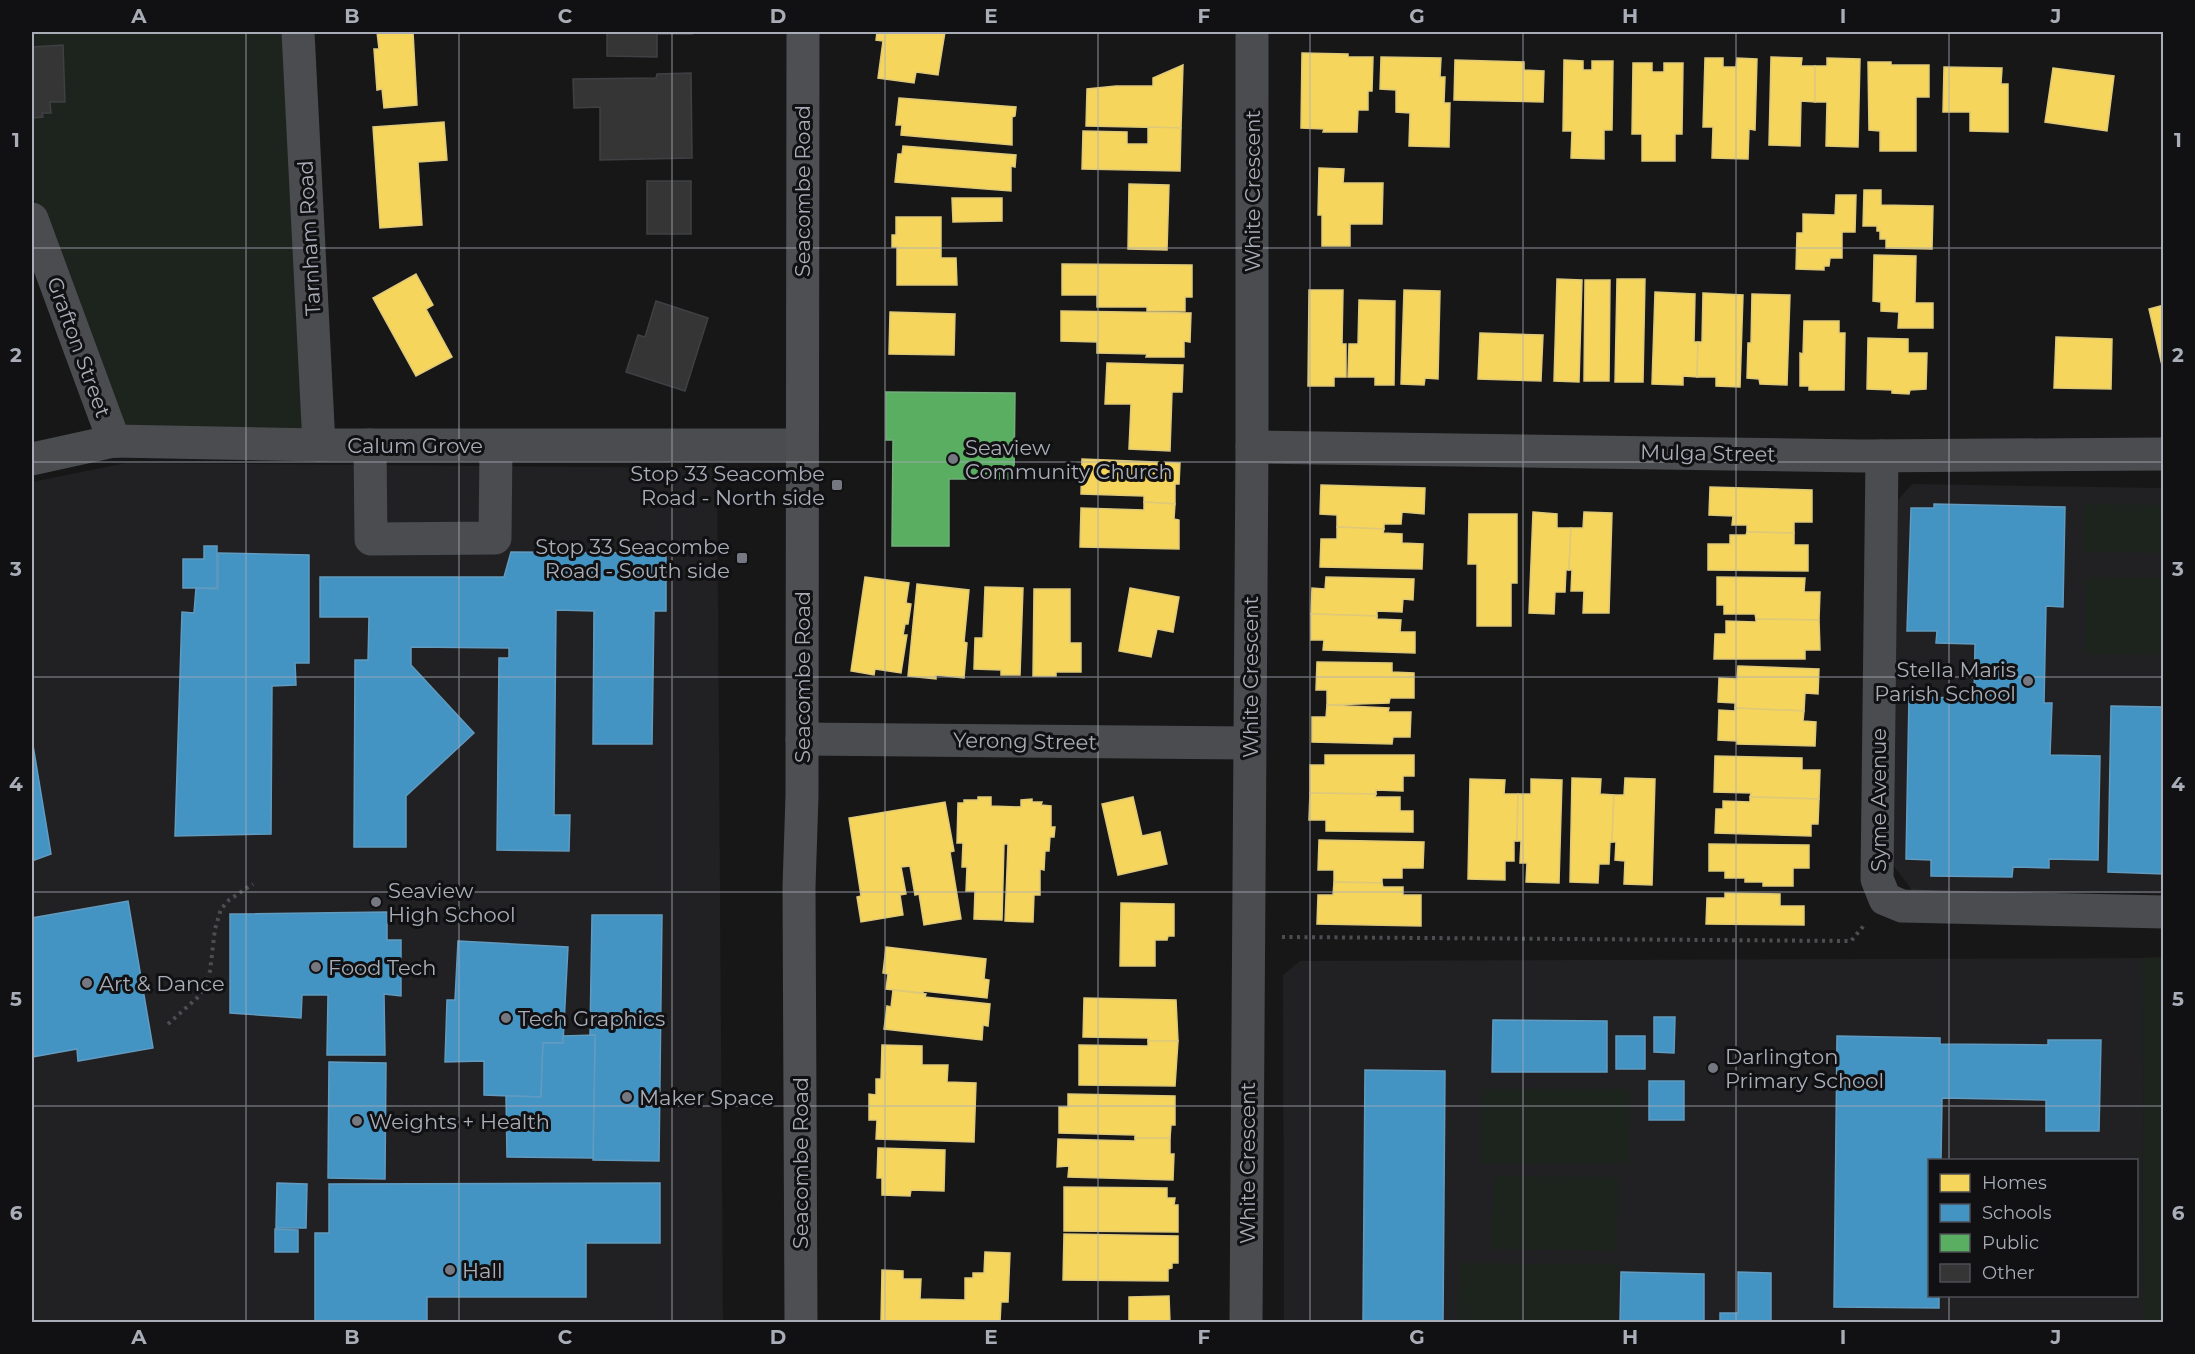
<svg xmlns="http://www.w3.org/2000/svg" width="2195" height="1354" viewBox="0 0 2195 1354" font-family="Montserrat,sans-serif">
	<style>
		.built { fill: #212123; fill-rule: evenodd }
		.green { fill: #1d241e }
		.homes { fill: #f6d55c; stroke: #dfc978; stroke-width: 1.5 }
		.schools { fill: #4393c3; stroke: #619bc0; stroke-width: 1.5 }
		.public { fill: #5aae61; stroke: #71ae7b; stroke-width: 1.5 }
		.building { fill: #353536; stroke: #3f4043; stroke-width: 1.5 }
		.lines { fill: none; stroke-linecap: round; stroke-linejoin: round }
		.path { stroke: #4d4e52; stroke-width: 4; stroke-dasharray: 3 4.5; stroke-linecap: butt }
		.minor { stroke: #4b4c50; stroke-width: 33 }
		.major { stroke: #4d4f52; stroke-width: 33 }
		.grid { fill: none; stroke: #a8adb8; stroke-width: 1.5; stroke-opacity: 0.55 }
		.poi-dot { fill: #757880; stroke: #111113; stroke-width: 2 }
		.labels { text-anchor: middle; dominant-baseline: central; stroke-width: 6; stroke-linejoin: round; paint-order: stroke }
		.street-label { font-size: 21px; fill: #a8adb8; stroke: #111113 }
		.poi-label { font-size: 21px; fill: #a8adb8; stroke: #111113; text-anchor: start }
		.neatline { fill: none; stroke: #a8adb8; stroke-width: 2 }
		.grid-label { font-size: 20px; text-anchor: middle; font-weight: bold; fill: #a8adb8 }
	</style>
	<rect width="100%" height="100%" fill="#171717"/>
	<g class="built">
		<polygon points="126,463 717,468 723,1322 32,1322 32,482"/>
		<polygon points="1912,484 2163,488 2163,894 1912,890 1889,860 1896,502"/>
		<path d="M 2142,958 L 2143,1322 L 1284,1322 L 1283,975 L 1300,961 ZM 1930,1160 L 2136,1160 L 2136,1296 L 1930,1296 Z"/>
	</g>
	<g class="green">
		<polygon points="32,32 291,32 312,436 121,432 32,194"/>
		<polygon points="2085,504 2163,505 2163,553 2083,552"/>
		<polygon points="2086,577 2163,578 2163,655 2085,654"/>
		<polygon points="2163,957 2163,1322 2143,1322 2142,958"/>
		<polygon points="1482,1089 1630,1089 1629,1163 1482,1163"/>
		<polygon points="1494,1176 1618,1177 1617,1251 1492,1249"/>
		<polygon points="1459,1263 1618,1264 1617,1322 1457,1322"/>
	</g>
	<g class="homes">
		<polygon points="377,32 413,32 417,105 384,108 382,89 377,90 374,49 379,49"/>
		<polygon points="877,32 945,32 938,75 916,72 914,83 878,78 883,41 876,40"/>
		<polygon points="1302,53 1348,54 1348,57 1373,57 1372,91 1368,91 1368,110 1358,110 1357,132 1323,132 1324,129 1301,128"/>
		<polygon points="1381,57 1441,58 1440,77 1445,77 1444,103 1450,103 1449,147 1409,146 1410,113 1396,112 1396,90 1380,89"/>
		<polygon points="1771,57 1802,58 1801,66 1815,66 1815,102 1801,101 1800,146 1769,145"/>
		<polygon points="1705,58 1723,58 1723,67 1736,67 1737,58 1757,59 1755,130 1749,129 1748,159 1712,158 1713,127 1703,127"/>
		<polygon points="1827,58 1860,59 1858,147 1826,146 1827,102 1815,102 1815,66 1827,66"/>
		<polygon points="1455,60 1524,62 1524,70 1544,71 1543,102 1454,100"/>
		<polygon points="1564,60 1583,61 1583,70 1592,70 1592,61 1613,61 1612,130 1604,130 1604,159 1571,158 1572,131 1563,131"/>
		<polygon points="1868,62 1891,62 1891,65 1929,65 1929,97 1916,97 1916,151 1880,151 1880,131 1869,130"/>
		<polygon points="1633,63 1652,63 1652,72 1664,72 1664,63 1683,63 1682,134 1675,134 1675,161 1642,161 1642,134 1632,134"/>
		<polygon points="1183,65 1181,128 1086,126 1087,89 1116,86 1153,86 1153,78"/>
		<polygon points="1944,67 2002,68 2001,84 2008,84 2008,132 1970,131 1970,112 1943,112"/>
		<polygon points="2053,68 2114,76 2107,131 2045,122"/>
		<polygon points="899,98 1016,107 1015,116 1012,117 1012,145 901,135 902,125 896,125"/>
		<polygon points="444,122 447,160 418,162 422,225 380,228 373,127"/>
		<polygon points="1148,127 1181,128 1180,171 1082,169 1083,131 1127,132 1127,144 1148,144"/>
		<polygon points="903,146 1016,155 1015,167 1011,166 1011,191 895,182 898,154 902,154"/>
		<polygon points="1319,168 1344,169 1343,183 1383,183 1382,224 1350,224 1350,246 1322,246 1322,215 1318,215"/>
		<polygon points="1129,184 1169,185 1167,250 1128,249"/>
		<polygon points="1864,190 1881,190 1881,205 1933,206 1932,249 1886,248 1886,239 1880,239 1880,231 1877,231 1877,226 1863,226"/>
		<polygon points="1836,195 1856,195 1855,232 1842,232 1842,258 1830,258 1829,266 1824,266 1824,270 1796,269 1797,233 1803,233 1803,214 1835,215"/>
		<polygon points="952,198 1002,198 1002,221 953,222"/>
		<polygon points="896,217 941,217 941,258 956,258 957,285 897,285 897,247 892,247 892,235 896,235"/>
		<polygon points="1874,255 1916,256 1915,303 1933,303 1933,328 1898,328 1899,312 1881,311 1881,302 1873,301"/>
		<polygon points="1062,264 1192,265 1192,297 1185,297 1185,311 1147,311 1147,307 1097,307 1097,295 1062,295"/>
		<polygon points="416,274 433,305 426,309 452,357 416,376 373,298"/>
		<polygon points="1557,279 1582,280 1579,382 1554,381"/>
		<polygon points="1617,279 1645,279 1643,382 1615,382"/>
		<polygon points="1585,280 1610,280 1609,381 1584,381"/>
		<polygon points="1309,290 1343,290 1342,344 1346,344 1346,377 1334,377 1334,386 1308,386"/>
		<polygon points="1404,290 1440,291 1438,379 1425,378 1424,385 1401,384"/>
		<polygon points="1655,292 1695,294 1694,342 1698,342 1697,377 1683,376 1683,385 1652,384"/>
		<polygon points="1703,293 1743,295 1740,387 1716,386 1716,377 1697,377 1698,342 1702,342"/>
		<polygon points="1752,294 1790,295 1787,385 1760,384 1759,379 1747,378 1748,343 1751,343"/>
		<polygon points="1359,300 1395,301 1394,385 1375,385 1375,377 1348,377 1349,344 1358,344"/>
		<polygon points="2164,305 2164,374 2149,309"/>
		<polygon points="1061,311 1191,313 1190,342 1184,341 1184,357 1146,357 1147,354 1097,353 1097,342 1061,341"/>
		<polygon points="890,312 955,314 954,355 889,354"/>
		<polygon points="1804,321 1839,321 1839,333 1845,333 1844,390 1809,390 1809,386 1800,386 1800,353 1803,354"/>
		<polygon points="1480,333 1543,335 1541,381 1478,379"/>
		<polygon points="2056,337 2112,339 2111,389 2054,388"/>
		<polygon points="1868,338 1908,339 1908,353 1927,353 1926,389 1910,390 1909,394 1892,393 1892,390 1867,389"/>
		<polygon points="1107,363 1183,365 1182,392 1172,392 1170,451 1129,449 1131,404 1105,404"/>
		<polygon points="1082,459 1180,463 1179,484 1175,484 1175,504 1144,502 1144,496 1081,494"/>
		<polygon points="1321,485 1425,488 1424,514 1402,512 1401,524 1384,524 1384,529 1337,527 1337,515 1320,514"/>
		<polygon points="1710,487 1812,490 1812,522 1794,522 1794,533 1747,532 1747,525 1732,525 1733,516 1709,515"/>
		<polygon points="1144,502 1175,504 1174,519 1179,520 1179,549 1080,547 1081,508 1144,510"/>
		<polygon points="1533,512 1557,514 1557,528 1571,528 1569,570 1566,570 1565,592 1555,592 1554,614 1529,613"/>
		<polygon points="1584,512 1612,513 1609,613 1583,613 1584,591 1571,591 1572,570 1569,570 1571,528 1583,528"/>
		<polygon points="1469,514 1517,514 1517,583 1511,583 1511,626 1477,626 1477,564 1468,564"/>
		<polygon points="1337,527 1384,529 1383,533 1402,534 1402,543 1423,544 1422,569 1320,567 1321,539 1337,539"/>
		<polygon points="1747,532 1794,533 1794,545 1808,545 1808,571 1708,570 1708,544 1730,544 1730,535 1746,535"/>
		<polygon points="865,577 909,583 906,603 911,604 908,624 905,624 903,635 907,635 901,673 875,669 874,675 851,671"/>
		<polygon points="1326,577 1414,579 1413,600 1403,599 1402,612 1377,611 1377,616 1311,614 1312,588 1325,589"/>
		<polygon points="1717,577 1805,578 1804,592 1820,592 1819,620 1756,619 1755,614 1724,614 1724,605 1717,605"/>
		<polygon points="917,584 969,590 964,642 967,643 964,678 936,675 936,679 908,676"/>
		<polygon points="985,587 1023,588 1020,675 1001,675 1001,670 974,669 975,638 983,638"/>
		<polygon points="1130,588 1179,597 1173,632 1157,629 1151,657 1119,651"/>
		<polygon points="1034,589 1070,589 1070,643 1081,643 1081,672 1056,672 1056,676 1033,676"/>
		<polygon points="1311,614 1377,616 1377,619 1401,620 1400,632 1415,632 1415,653 1323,650 1324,640 1311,640"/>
		<polygon points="1756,619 1819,620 1820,650 1805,650 1805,659 1714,659 1715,634 1726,634 1726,621 1756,622"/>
		<polygon points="1317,662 1392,663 1392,672 1414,673 1414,698 1390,698 1389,703 1327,705 1327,690 1316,690"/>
		<polygon points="1738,666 1819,669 1818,694 1805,693 1804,711 1735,708 1735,703 1718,702 1719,678 1737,679"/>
		<polygon points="1327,705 1389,708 1388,712 1411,712 1410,737 1393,737 1392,744 1312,742 1312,717 1326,717"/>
		<polygon points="1735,708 1804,711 1803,721 1816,722 1815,746 1737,744 1737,741 1718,740 1719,710 1735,711"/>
		<polygon points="1325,755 1414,755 1414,776 1403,776 1403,791 1376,790 1376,794 1310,793 1310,765 1325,765"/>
		<polygon points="1715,756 1802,758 1802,770 1820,770 1819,799 1750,797 1751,793 1714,792"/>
		<polygon points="1572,778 1601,779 1600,794 1614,795 1612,842 1610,842 1609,864 1599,864 1598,883 1570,882"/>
		<polygon points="1625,778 1655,779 1652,885 1624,884 1625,861 1615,860 1616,842 1612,842 1614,795 1624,795"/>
		<polygon points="1470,779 1505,780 1504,794 1518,794 1517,841 1514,841 1514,861 1505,861 1505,880 1468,879"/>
		<polygon points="1531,779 1562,780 1559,883 1526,882 1527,863 1520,863 1521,841 1517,841 1518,794 1531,794"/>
		<polygon points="1310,793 1376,794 1375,797 1400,797 1400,811 1413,811 1413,832 1326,831 1326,820 1309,820"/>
		<polygon points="978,797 991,797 991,806 1021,807 1021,800 1032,799 1032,802 1042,802 1041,805 1051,806 1051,827 1055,827 1054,837 1050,837 1049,851 1045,851 1044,870 1040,869 1040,895 1034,895 1033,922 1005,921 1008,844 1004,844 1002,920 974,919 975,891 966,891 967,867 962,867 963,843 957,843 958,803 964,803 964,800 978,800"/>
		<polygon points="1133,797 1142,836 1160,832 1167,864 1118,875 1102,804"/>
		<polygon points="1750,797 1819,799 1818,824 1811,824 1811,836 1715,833 1716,809 1723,809 1723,801 1750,802"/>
		<polygon points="945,802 954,851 950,852 961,919 924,925 919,894 915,895 910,866 901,867 906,894 900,895 903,915 861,922 857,897 861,896 849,818"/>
		<polygon points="1319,840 1424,842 1423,868 1402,868 1402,878 1382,878 1382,883 1334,882 1334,870 1318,870"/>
		<polygon points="1709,844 1809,845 1809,868 1793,868 1793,886 1763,886 1763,882 1745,882 1745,878 1725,878 1725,871 1709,871"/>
		<polygon points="1334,882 1382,883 1383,887 1403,887 1403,895 1421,895 1421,926 1317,924 1318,895 1333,895"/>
		<polygon points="1725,893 1780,894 1780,906 1804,906 1804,925 1706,924 1707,898 1725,898"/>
		<polygon points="1121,903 1174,904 1174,936 1168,936 1167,940 1155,940 1155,966 1120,966"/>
		<polygon points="886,947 986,959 984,979 989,980 987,998 923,991 923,993 886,989 888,974 883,973"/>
		<polygon points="893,990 926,994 925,997 990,1004 988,1026 983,1025 982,1040 884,1029 887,1006 891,1007"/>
		<polygon points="1084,998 1176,1000 1178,1041 1148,1041 1148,1038 1083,1037"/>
		<polygon points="1148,1041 1178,1041 1175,1086 1079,1085 1079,1045 1148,1046"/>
		<polygon points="882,1045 922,1046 922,1065 948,1065 947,1082 976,1083 974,1142 876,1139 877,1120 869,1120 869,1094 876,1095 876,1079 881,1079"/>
		<polygon points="1068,1094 1175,1096 1175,1125 1171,1125 1170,1138 1135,1138 1135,1135 1059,1133 1059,1107 1068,1107"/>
		<polygon points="1135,1138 1170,1138 1170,1154 1174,1154 1173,1180 1068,1177 1069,1166 1057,1167 1058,1139 1135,1141"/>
		<polygon points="878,1148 945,1150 944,1191 911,1190 910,1196 882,1195 882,1178 877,1178"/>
		<polygon points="1064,1187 1167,1188 1167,1198 1175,1198 1174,1205 1178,1205 1178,1232 1064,1231"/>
		<polygon points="1064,1234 1178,1236 1178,1263 1172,1263 1172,1268 1168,1269 1168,1281 1063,1280"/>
		<polygon points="985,1252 1010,1253 1008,1302 1001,1302 1000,1322 881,1322 882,1270 903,1271 903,1279 921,1279 920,1299 965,1300 965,1278 973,1278 973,1273 984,1273"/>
		<polygon points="1169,1296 1170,1322 1129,1322 1129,1297"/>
	</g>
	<g class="schools">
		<polygon points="1934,504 2065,507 2063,607 2046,606 2044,703 2052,703 2050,755 2100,756 2098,860 2049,859 2049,868 2013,867 2012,877 1931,876 1931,860 1906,859 1909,697 1974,698 1975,644 1936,643 1937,631 1907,631 1911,508 1934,508"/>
		<polygon points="204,546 217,546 217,588 183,588 183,559 204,559"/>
		<polygon points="511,552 666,553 666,611 654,611 652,744 593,744 594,611 556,610 554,815 570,815 569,851 497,850 499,658 509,658 509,648 411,647 411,665 474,733 406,796 406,847 354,847 355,660 368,660 369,617 320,617 320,577 504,577"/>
		<polygon points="218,553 309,555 309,663 295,663 296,685 272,686 271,834 175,836 182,612 194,613 196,588 218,589"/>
		<polygon points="2111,706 2164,707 2164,874 2108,872"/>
		<polygon points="32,739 51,854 32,861"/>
		<polygon points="128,901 153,1048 78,1061 77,1049 32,1057 32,918"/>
		<polygon points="387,912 387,940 401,940 401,996 384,994 385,1055 327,1055 328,995 302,995 301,1018 230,1013 230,914"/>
		<polygon points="592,915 662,915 659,1161 593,1160 595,1035 590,1035"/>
		<polygon points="458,941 568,947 563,1043 543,1043 541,1097 484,1095 484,1061 445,1062 447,1000 455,1000"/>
		<polygon points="1654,1017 1675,1017 1674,1053 1654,1052"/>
		<polygon points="1493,1020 1607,1021 1607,1072 1492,1072"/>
		<polygon points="595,1035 593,1158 507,1157 506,1096 541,1097 543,1043 563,1043 563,1036"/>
		<rect x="1616" y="1036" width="29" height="33"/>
		<polygon points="1837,1036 1940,1038 1940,1044 2048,1045 2048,1040 2101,1040 2099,1131 2046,1131 2046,1100 1942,1098 1941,1160 1930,1160 1930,1296 1939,1296 1939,1308 1834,1307"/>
		<polygon points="329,1062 386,1063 385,1179 328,1178"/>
		<polygon points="1365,1070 1445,1071 1443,1322 1363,1322"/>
		<rect x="1649" y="1081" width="35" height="39"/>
		<polygon points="277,1183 307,1184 306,1228 276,1228"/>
		<polygon points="660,1183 660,1243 586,1243 586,1297 427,1297 427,1321 315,1321 315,1233 329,1233 329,1184"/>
		<polygon points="275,1229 298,1230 298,1252 275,1252"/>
		<polygon points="1621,1272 1704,1274 1704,1322 1620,1322"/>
		<polygon points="1738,1272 1771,1273 1771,1322 1720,1322 1720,1313 1738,1313"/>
	</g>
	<polygon class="public" points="886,392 1015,393 1014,479 949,479 949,546 892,546 893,440 886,440"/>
	<g class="building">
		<polygon points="607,32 692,32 692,34 657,34 657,57 607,56"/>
		<polygon points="63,45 65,102 50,102 51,113 42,113 43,117 32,118 32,47"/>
		<polygon points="691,73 692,158 600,160 600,107 574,108 573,79 656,78 657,74"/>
		<rect x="647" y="181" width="44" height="53"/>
		<polygon points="656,301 708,318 685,391 626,372 638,335 645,337"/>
	</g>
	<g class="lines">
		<g class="path">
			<polyline points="1282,937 1851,941 1866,923"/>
			<polyline points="168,1024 197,998 205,987 210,971 215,929 221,909 229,900 253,884"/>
		</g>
		<g class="minor">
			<polyline points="298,32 319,445"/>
			<polyline points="32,219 114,441"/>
			<polyline points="370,445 371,539 495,538 496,446"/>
			<polyline points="1252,447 1862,456 2164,454"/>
			<polyline points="1882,456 1877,879 1885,899 1902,906 2164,912"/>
			<polyline points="32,459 114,441 319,445 802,445"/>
			<polyline points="802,739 1249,743"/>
			<polyline points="1246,1322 1252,447 1252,32"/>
		</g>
		<polyline class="major" points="801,1322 799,887 802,796 803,32"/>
	</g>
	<path class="grid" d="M 246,32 L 246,1322M 459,32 L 459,1322M 672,32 L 672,1322M 885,32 L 885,1322M 1098,32 L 1098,1322M 1310,32 L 1310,1322M 1523,32 L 1523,1322M 1736,32 L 1736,1322M 1949,32 L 1949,1160M 32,248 L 2164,248M 32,462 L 2164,462M 32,677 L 2164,677M 32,892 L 2164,892M 32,1106 L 2164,1106M 1949,1296 L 1949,1322"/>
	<g class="poi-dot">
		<circle cx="953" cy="459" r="6"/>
		<rect x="831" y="479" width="12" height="12" rx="3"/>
		<rect x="736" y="552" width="12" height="12" rx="3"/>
		<circle cx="2028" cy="681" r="6"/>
		<circle cx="376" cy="902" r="6"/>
		<circle cx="316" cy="967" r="6"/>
		<circle cx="87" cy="983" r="6"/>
		<circle cx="506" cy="1018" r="6"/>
		<circle cx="1713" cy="1068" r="6"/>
		<circle cx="627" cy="1097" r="6"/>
		<circle cx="357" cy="1121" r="6"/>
		<circle cx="450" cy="1270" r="6"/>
	</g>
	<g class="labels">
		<g class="street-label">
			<text transform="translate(802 191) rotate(-90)">Seacombe Road</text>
			<text transform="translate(1252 191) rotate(-90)">White Crescent</text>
			<text transform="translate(309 238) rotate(-93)">Tarnham Road</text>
			<text transform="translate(79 347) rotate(70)">Grafton Street</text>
			<text x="415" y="445">Calum Grove</text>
			<text transform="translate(1708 453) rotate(1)">Mulga Street</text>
			<text transform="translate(802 677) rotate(-90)">Seacombe Road</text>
			<text transform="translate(1250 677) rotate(-90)">White Crescent</text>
			<text transform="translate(1025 741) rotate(1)">Yerong Street</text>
			<text transform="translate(1878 800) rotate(-90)">Syme Avenue</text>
			<text transform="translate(800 1163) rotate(-90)">Seacombe Road</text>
			<text transform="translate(1247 1163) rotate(-90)">White Crescent</text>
		</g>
		<g class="poi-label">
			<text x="965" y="447">Seaview<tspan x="965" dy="24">Community Church</tspan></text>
			<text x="825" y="473" text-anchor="end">Stop 33 Seacombe<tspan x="825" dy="24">Road - North side</tspan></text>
			<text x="730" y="546" text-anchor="end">Stop 33 Seacombe<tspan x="730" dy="24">Road - South side</tspan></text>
			<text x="2016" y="669" text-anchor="end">Stella Maris<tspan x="2016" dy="24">Parish School</tspan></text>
			<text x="388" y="890">Seaview<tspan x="388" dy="24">High School</tspan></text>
			<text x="328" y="967">Food Tech</text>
			<text x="99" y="983">Art &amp; Dance</text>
			<text x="518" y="1018">Tech Graphics</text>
			<text x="1725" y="1056">Darlington<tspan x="1725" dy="24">Primary School</tspan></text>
			<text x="639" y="1097">Maker Space</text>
			<text x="369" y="1121">Weights + Health</text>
			<text x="462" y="1270">Hall</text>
		</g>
	</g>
	<rect width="2195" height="1354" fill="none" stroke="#111113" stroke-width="66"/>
	<rect x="1928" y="1159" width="210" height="138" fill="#111113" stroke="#4d4f55" stroke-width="1.5"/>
	<rect x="1940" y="1174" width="30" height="18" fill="#f6d55c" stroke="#4d4f55" stroke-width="1.5"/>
	<text x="1982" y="1189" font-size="18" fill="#a8adb8">Homes</text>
	<rect x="1940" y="1204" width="30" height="18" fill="#4393c3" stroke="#4d4f55" stroke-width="1.5"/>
	<text x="1982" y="1219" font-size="18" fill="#a8adb8">Schools</text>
	<rect x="1940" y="1234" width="30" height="18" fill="#5aae61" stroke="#4d4f55" stroke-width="1.5"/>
	<text x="1982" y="1249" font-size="18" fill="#a8adb8">Public</text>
	<rect x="1940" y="1264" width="30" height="18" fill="#353536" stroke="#4d4f55" stroke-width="1.5"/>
	<text x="1982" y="1279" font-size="18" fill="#a8adb8">Other</text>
	<rect x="33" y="33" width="2129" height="1288" class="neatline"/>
	<g class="grid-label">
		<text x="139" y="23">A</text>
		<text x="352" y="23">B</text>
		<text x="565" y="23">C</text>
		<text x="778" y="23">D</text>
		<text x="991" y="23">E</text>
		<text x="1204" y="23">F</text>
		<text x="1417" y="23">G</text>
		<text x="1630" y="23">H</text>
		<text x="1843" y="23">I</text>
		<text x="2056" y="23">J</text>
		<text x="16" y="147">1</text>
		<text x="2178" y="147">1</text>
		<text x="16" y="362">2</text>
		<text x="2178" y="362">2</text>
		<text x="16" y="576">3</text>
		<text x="2178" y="576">3</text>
		<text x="16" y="791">4</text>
		<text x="2178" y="791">4</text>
		<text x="16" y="1006">5</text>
		<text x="2178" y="1006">5</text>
		<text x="16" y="1220">6</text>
		<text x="2178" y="1220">6</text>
		<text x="139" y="1344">A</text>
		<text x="352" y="1344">B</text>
		<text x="565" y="1344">C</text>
		<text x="778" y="1344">D</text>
		<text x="991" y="1344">E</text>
		<text x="1204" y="1344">F</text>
		<text x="1417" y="1344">G</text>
		<text x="1630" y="1344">H</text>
		<text x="1843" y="1344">I</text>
		<text x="2056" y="1344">J</text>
	</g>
</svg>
